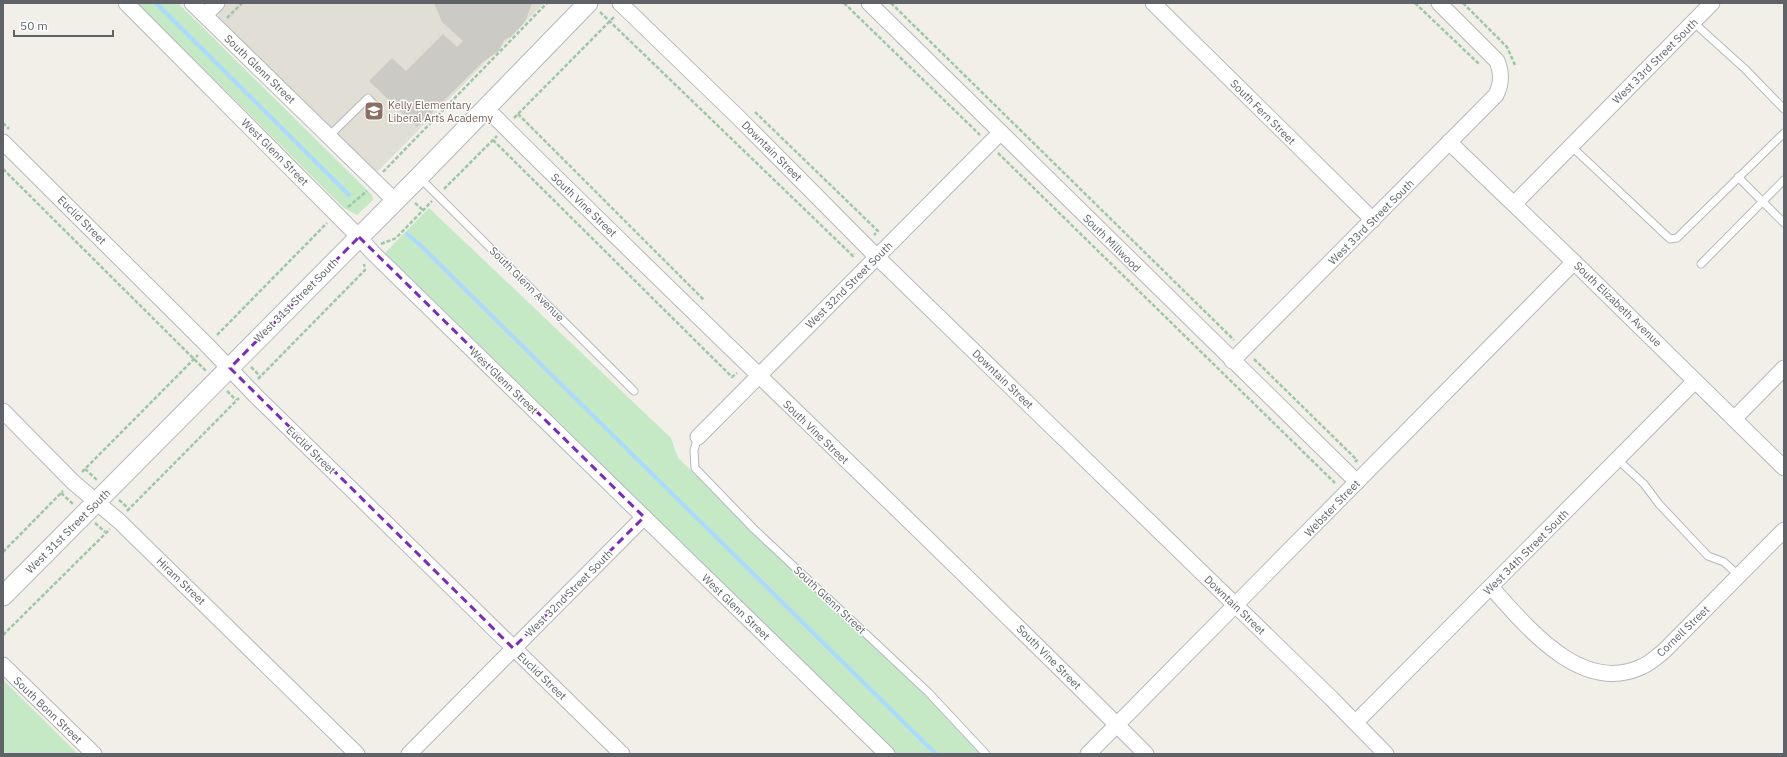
<svg xmlns="http://www.w3.org/2000/svg" width="1787" height="757" viewBox="0 0 1787 757" font-family="'IBM Plex Sans',sans-serif">
	<style>
		.education { fill: #e1ded6 }
		.green { fill: #c5e8c5 }
		.lines { fill: none; stroke-linecap: round; stroke-linejoin: round }
		.stream { stroke: #aadaff; stroke-width: 4 }
		.building { fill: #cccac5 }
		.service-casing { stroke: #b5b8bc; stroke-width: 9 }
		.minor-casing { stroke: #b5b8bc; stroke-width: 17 }
		.tertiary-casing { stroke: #b5b8bc; stroke-width: 21 }
		.path { stroke: #9cc7a9; stroke-width: 2.5; stroke-dasharray: 4 2; stroke-linecap: butt }
		.service { stroke: #fff; stroke-width: 7 }
		.minor { stroke: #fff; stroke-width: 15 }
		.tertiary { stroke: #fff; stroke-width: 19 }
		.marked { fill: none; stroke: #7b2cbf; stroke-width: 3; stroke-dasharray: 8 5; stroke-linejoin: round }
		.labels { text-anchor: middle; dominant-baseline: central; stroke-width: 3; stroke-linejoin: round; paint-order: stroke }
		.street-label { font-size: 11px; fill: #5f6368; stroke: #fff }
		.education-label { font-size: 11px; fill: #785e54; stroke: #fff; text-anchor: start }
	</style>
	<rect width="100%" height="100%" fill="#f1efe8"/>
	<polygon class="education" points="227,3 544,3 375,174 221,23 218,16 220,10"/>
	<g class="green">
		<polygon points="137,3 178,3 365,188 372,195 373,200 357,215 344,208"/>
		<polygon points="429,208 671,438 678,458 989,754 897,754 385,253"/>
		<polygon points="3,680 78,754 3,754"/>
	</g>
	<g class="lines">
		<g class="stream">
			<polyline points="156,3 349,195"/>
			<polyline points="407,234 418,243 936,754"/>
		</g>
	</g>
	<polygon class="building" points="434,3 532,3 525,22 511,37 504,40 499,51 484,61 417,127 369,81 392,58 406,71 443,34 457,47 463,41 442,22"/>
	<g class="lines">
		<g class="service-casing">
			<g id="service">
				<polyline points="1693,22 1745,69 1784,109"/>
				<polyline points="329,136 368,98 377,108"/>
				<polyline points="1571,146 1670,239 1677,238 1784,133"/>
				<polyline points="419,177 634,391"/>
				<polyline points="1738,177 1784,223"/>
				<polyline points="1701,264 1784,180"/>
				<polyline points="698,437 694,450 695,468 754,529 928,692 986,754"/>
				<polyline points="1617,459 1644,484 1659,504 1708,556 1724,562 1739,576"/>
			</g>
		</g>
		<g class="minor-casing">
			<g id="minor">
				<polyline points="126,3 359,237 372,252 887,754"/>
				<polyline points="192,3 395,201"/>
				<polyline points="620,3 739,118 877,257 1331,698 1386,754"/>
				<polyline points="869,3 1357,482"/>
				<polyline points="1153,3 1373,220"/>
				<polyline points="205,15 217,3"/>
				<path d="M 486,108 C 704,326 929,536 1146,754"/>
				<polyline points="3,142 207,345 256,396 622,754"/>
				<polyline points="1449,142 1574,262 1784,468"/>
				<polyline points="1514,204 1712,3"/>
				<path d="M 1232,361 L 1496,95 C 1502,83 1502,73 1497,61 L 1439,3"/>
				<polyline points="3,411 73,482 119,521 357,754"/>
				<polyline points="1734,419 1784,368"/>
				<polyline points="698,437 1000,133"/>
				<path d="M 1491,587 C 1526,626 1581,695 1641,667 C 1649,664 1656,657 1663,652 L 1784,530"/>
				<polyline points="3,665 94,754"/>
				<polyline points="1356,722 1695,381"/>
				<polyline points="409,754 644,517"/>
				<polyline points="1088,754 1574,262"/>
			</g>
		</g>
		<g class="tertiary-casing">
			<polyline id="tertiary" points="3,596 419,177 588,3"/>
		</g>
		<g class="path">
			<polyline points="844,3 980,135"/>
			<polyline points="891,3 1234,340"/>
			<polyline points="1415,3 1479,64"/>
			<polyline points="1463,3 1507,47 1515,65"/>
			<polyline points="600,12 853,256 855,254"/>
			<polyline points="227,18 242,3"/>
			<polyline points="755,112 878,231 874,235"/>
			<polyline points="518,114 704,300"/>
			<polyline points="514,118 615,16"/>
			<polyline points="3,123 9,129"/>
			<polyline points="493,140 732,377 737,373"/>
			<polyline points="998,153 1335,483"/>
			<polyline points="3,169 206,371"/>
			<polyline points="383,172 547,3"/>
			<polyline points="444,189 497,136"/>
			<polyline points="415,203 423,210"/>
			<polyline points="348,207 367,191"/>
			<polyline points="381,244 396,238 432,201"/>
			<polyline points="217,335 327,223"/>
			<polyline points="1254,359 1357,460 1355,462"/>
			<polyline points="251,367 260,376"/>
			<polyline points="258,379 365,270 364,264"/>
			<polyline points="227,391 236,400"/>
			<polyline points="85,469 97,480"/>
			<polyline points="82,472 198,355"/>
			<polyline points="61,493 73,504"/>
			<polyline points="119,500 129,509"/>
			<polyline points="127,511 239,398"/>
			<polyline points="95,523 105,532"/>
			<polyline points="3,552 63,491"/>
			<polyline points="3,635 110,529"/>
		</g>
		<use href="#service" class="service"/>
		<use href="#minor" class="minor"/>
		<use href="#tertiary" class="tertiary"/>
	</g>
	<path class="marked" d="M 359,237 L 644,517 L 513,648 L 230,368 Z"/>
	<defs>
		<g id="school-square" transform="scale(1)"><rect x="-9" y="-9" width="18" height="18" rx="4" fill="#8d6e63" stroke="#fff"/><path d="M0-5L7-2L0 1L-7-2ZM-4 1L0 2.5L4 1V4Q0 6-4 4Z" fill="#fff"/></g>
	</defs>
	<g fill-rule="evenodd">
		<use href="#school-square" x="374" y="111"/>
	</g>
	<g class="labels">
		<g class="street-label">
			<text transform="translate(1655 61) rotate(-45)">West 33rd Street South</text>
			<text transform="translate(260 69) rotate(44)">South Glenn Street</text>
			<text transform="translate(1263 112) rotate(45)">South Fern Street</text>
			<text transform="translate(772 151) rotate(45)">Downtain Street</text>
			<text transform="translate(275 152) rotate(45)">West Glenn Street</text>
			<text transform="translate(584 205) rotate(44)">South Vine Street</text>
			<text transform="translate(82 220) rotate(45)">Euclid Street</text>
			<text transform="translate(1371 222) rotate(-45)">West 33rd Street South</text>
			<text transform="translate(1112 243) rotate(45)">South Millwood</text>
			<text transform="translate(527 284) rotate(45)">South Glenn Avenue</text>
			<text transform="translate(849 285) rotate(-45)">West 32nd Street South</text>
			<text transform="translate(296 300) rotate(-45)">West 31st Street South</text>
			<text transform="translate(1618 304) rotate(44)">South Elizabeth Avenue</text>
			<text transform="translate(1003 379) rotate(44)">Downtain Street</text>
			<text transform="translate(504 381) rotate(44)">West Glenn Street</text>
			<text transform="translate(816 432) rotate(44)">South Vine Street</text>
			<text transform="translate(311 450) rotate(44)">Euclid Street</text>
			<text transform="translate(1332 508) rotate(-46)">Webster Street</text>
			<text transform="translate(68 531) rotate(-45)">West 31st Street South</text>
			<text transform="translate(1526 552) rotate(-45)">West 34th Street South</text>
			<text transform="translate(181 581) rotate(44)">Hiram Street</text>
			<text transform="translate(569 593) rotate(-45)">West 32nd Street South</text>
			<text transform="translate(830 600) rotate(43)">South Glenn Street</text>
			<text transform="translate(1235 605) rotate(44)">Downtain Street</text>
			<text transform="translate(736 607) rotate(44)">West Glenn Street</text>
			<text transform="translate(1683 631) rotate(-44)">Cornell Street</text>
			<text transform="translate(1049 657) rotate(45)">South Vine Street</text>
			<text transform="translate(542 676) rotate(44)">Euclid Street</text>
			<text transform="translate(48 710) rotate(44)">South Bonn Street</text>
		</g>
		<g class="education-label">
			<text x="388" y="105">Kelly Elementary<tspan x="388" dy="13">Liberal Arts Academy</tspan></text>
		</g>
	</g>
	<rect width="1787" height="757" fill="none" stroke="#5f6368" stroke-width="8"/>
	<path d="M14 30v6h99v-6" fill="none" stroke="#5f6368" stroke-width="2"/>
	<text x="20" y="30" font-size="12" fill="#5f6368" stroke="#ffffff" stroke-width="3" paint-order="stroke">50 m</text>
</svg>
